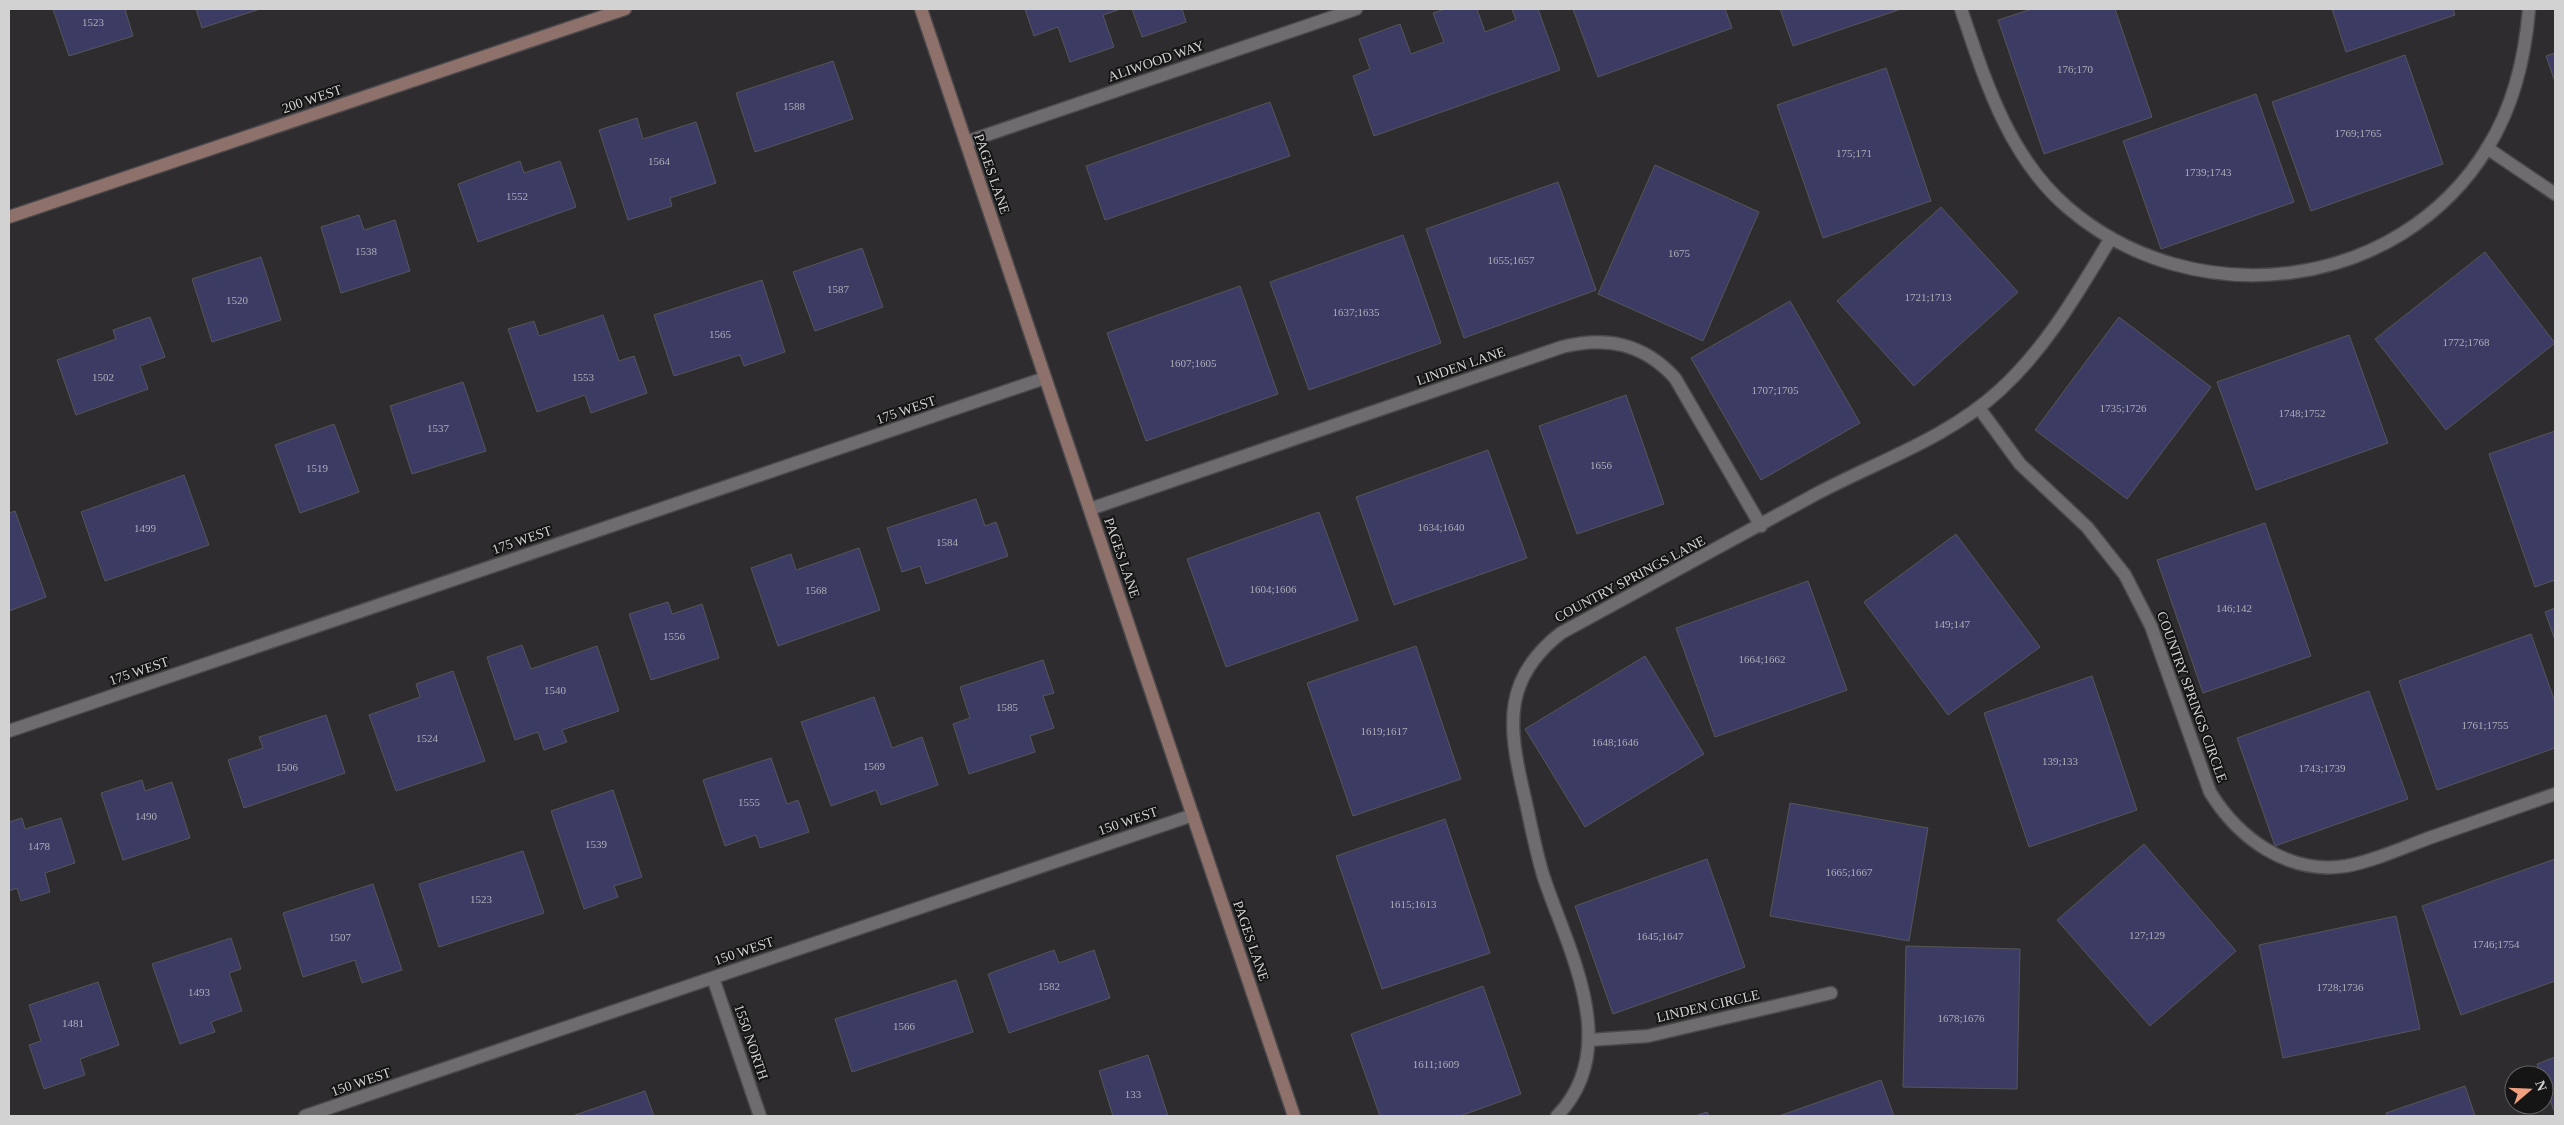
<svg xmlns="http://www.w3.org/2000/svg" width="2564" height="1125" viewBox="0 0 2564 1125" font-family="Georgia,serif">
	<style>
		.building { fill: #3c3b64; stroke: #565659 }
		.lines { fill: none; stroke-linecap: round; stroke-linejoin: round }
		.street-casing { stroke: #4b494b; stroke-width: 15 }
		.secondary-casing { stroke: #4b494b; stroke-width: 15 }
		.street { stroke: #6e6c6e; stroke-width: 12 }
		.secondary { stroke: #8e716a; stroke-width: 12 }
		.labels { text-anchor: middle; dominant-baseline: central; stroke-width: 4; stroke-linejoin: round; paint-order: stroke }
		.number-label { font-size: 11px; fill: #adacb7 }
		.street-label { font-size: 14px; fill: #d3d2d3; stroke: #151515 }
	</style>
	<rect width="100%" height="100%" fill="#2e2c2e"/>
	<g class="building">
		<polygon points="53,9 125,9 133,36 69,56"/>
		<polygon points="196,9 260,9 202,28"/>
		<polygon points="1025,9 1121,9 1103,15 1114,47 1070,62 1058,27 1034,36"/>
		<polygon points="1132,9 1182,9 1186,22 1142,37"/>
		<polygon points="1445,9 1477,9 1485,32 1516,20 1512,9 1538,9 1560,70 1374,136 1353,76 1370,69 1359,39 1400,24 1411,54 1444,42 1433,13"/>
		<polygon points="1573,9 1725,9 1732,28 1598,77"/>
		<polygon points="1780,9 1901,9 1793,46"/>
		<polygon points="2032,9 2115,9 2152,117 2044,154 1998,20"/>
		<polygon points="2332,9 2453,9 2455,15 2346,52"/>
		<polygon points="2555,53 2555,82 2546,56"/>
		<polygon points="2405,55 2443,164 2311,211 2272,102"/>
		<polygon points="833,61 853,119 755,152 736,93"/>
		<polygon points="1886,68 1931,201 1823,238 1777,105"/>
		<polygon points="2256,94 2294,202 2161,249 2123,141"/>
		<polygon points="1270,102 1290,156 1105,220 1086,166"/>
		<polygon points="637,118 643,139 696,122 716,183 670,198 672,206 628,220 599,130"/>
		<polygon points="520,161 524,173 560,161 576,207 478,242 458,184"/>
		<polygon points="1655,165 1759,212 1703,341 1598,294"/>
		<polygon points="1558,182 1596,290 1464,338 1426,229"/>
		<polygon points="1941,207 2018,292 1914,386 1837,301"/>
		<polygon points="359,215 364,230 395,220 410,271 341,293 321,227"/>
		<polygon points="1403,235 1441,343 1309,390 1270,282"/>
		<polygon points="862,248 883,307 815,331 793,272"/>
		<polygon points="2485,252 2555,343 2446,430 2375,339"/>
		<polygon points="261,257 281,320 212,342 192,279"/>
		<polygon points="762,280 785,352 744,366 740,355 674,376 654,315"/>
		<polygon points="1240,286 1278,394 1146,441 1107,333"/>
		<polygon points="1790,301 1860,423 1761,480 1691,358"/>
		<polygon points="603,315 619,361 634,356 647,393 591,413 585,395 537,412 508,329 534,321 539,336"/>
		<polygon points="150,317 165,357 140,366 148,389 76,415 57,360 116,339 113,330"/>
		<polygon points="2119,317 2211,387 2127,499 2035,430"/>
		<polygon points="2349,335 2388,443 2256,490 2217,382"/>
		<polygon points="463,382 486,451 412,474 390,406"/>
		<polygon points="1626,395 1664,504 1577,534 1539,426"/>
		<polygon points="334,424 359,492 300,513 275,445"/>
		<polygon points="2555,431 2555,580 2535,587 2489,454"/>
		<polygon points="1488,450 1527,558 1394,605 1356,497"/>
		<polygon points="184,475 209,545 105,581 81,512"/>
		<polygon points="976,499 985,526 996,522 1008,556 926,584 920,566 902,572 887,528"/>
		<polygon points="15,511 46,597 9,611 9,513"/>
		<polygon points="1319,512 1358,620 1226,667 1187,559"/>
		<polygon points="2265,523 2311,656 2203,693 2157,560"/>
		<polygon points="1956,534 2040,647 1948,715 1864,602"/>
		<polygon points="859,548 880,610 778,646 751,568 791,554 796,570"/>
		<polygon points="1808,581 1847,690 1715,737 1676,628"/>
		<polygon points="668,602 672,614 702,604 719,658 651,680 629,614"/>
		<polygon points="2555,608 2555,640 2545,612"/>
		<polygon points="2531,634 2555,702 2555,748 2437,790 2399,681"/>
		<polygon points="522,645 531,669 597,646 619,711 562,730 567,742 544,750 538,732 515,740 487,657"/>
		<polygon points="1416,646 1461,779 1353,816 1307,683"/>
		<polygon points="1645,656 1704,754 1585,827 1525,729"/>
		<polygon points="1043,660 1054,693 1043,696 1054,728 1030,736 1035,752 969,774 953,724 970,718 960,687"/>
		<polygon points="453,671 485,761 396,791 369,715 420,697 416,684"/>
		<polygon points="2092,676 2137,810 2029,847 1984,713"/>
		<polygon points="2369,691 2408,799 2275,846 2237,738"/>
		<polygon points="874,697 892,748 922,737 938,785 881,805 876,790 831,806 801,722"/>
		<polygon points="326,715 345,773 244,808 228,760 263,748 259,737"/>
		<polygon points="771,758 787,804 798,800 809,832 760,848 756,835 725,846 703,780"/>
		<polygon points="142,780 145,791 172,782 190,838 123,860 101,793"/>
		<polygon points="613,790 642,877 614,886 618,897 584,909 551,811"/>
		<polygon points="1790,803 1928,828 1909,941 1770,916"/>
		<polygon points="22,818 25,829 61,818 75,863 45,873 50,892 21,901 17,888 9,891 9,822"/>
		<polygon points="1445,819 1490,953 1382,989 1336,856"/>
		<polygon points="2144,844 2236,951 2150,1026 2057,920"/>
		<polygon points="523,851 544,913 439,947 419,884"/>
		<polygon points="1707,859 1745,967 1613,1014 1575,906"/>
		<polygon points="2555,859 2555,981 2461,1015 2422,906"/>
		<polygon points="373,884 402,970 362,983 355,960 303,977 283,913"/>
		<polygon points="2396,916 2420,1029 2283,1058 2259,945"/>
		<polygon points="231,938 241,969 229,973 242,1011 211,1022 215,1032 180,1044 152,964"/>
		<polygon points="1906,946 2020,949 2017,1089 1903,1087"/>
		<polygon points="1054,950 1059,963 1094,950 1110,998 1009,1033 988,974"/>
		<polygon points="956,980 973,1032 852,1072 835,1019"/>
		<polygon points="98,982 119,1045 80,1059 85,1075 44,1089 29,1045 41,1041 29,1005"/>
		<polygon points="1483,986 1521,1094 1460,1116 1380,1116 1351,1034"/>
		<polygon points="1148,1055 1168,1116 1113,1116 1099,1071"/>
		<polygon points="2555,1057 2555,1113 2544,1084 2544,1075 2541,1075 2537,1064"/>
		<polygon points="1881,1080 1894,1116 1779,1116"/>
		<polygon points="2465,1086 2475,1116 2387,1116 2386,1113"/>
		<polygon points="645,1091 654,1116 575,1116 575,1115"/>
		<polygon points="1707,1112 1709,1116 1695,1116"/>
	</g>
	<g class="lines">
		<g class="street-casing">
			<g id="street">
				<path d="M 1961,9 C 1985,80 2008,156 2067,207 C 2193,316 2399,293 2488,147 C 2514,105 2525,58 2529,9"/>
				<polyline points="966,142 1356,9"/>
				<polyline points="2487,148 2555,194"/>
				<path d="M 1979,408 L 2020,464 L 2087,527 L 2125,575 L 2151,626 L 2210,792 C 2238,838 2288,875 2346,866 C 2374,861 2402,848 2429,838 C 2471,823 2513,809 2555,794"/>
				<path d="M 1090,509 L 1562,347 C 1606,336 1643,343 1675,378 L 1761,526"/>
				<polyline points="9,731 1045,378"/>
				<polyline points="713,978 760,1116"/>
				<polyline points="1589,1040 1648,1036 1831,993"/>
				<polyline points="305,1116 1193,815"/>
				<path d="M 1557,1116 C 1623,1048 1569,952 1544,878 C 1535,850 1530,819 1523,790 C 1508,725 1503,678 1561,633 C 1646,587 1731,540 1816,494 C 1878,461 1948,438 2000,390 C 2047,347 2078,292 2111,238"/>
			</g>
		</g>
		<g class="secondary-casing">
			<g id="secondary">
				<polyline points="921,9 1294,1116"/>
				<polyline points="9,217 625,9"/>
			</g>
		</g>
		<use href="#street" class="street"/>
		<use href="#secondary" class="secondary"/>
	</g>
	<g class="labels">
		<g class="number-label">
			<text x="93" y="22">1523</text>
			<text x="2075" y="69">176;170</text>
			<text x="794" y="106">1588</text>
			<text x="2358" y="133">1769;1765</text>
			<text x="1854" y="153">175;171</text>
			<text x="659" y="161">1564</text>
			<text x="2208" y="172">1739;1743</text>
			<text x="517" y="196">1552</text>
			<text x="366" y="251">1538</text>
			<text x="1679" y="253">1675</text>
			<text x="1511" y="260">1655;1657</text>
			<text x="838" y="289">1587</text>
			<text x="1928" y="297">1721;1713</text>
			<text x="237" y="300">1520</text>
			<text x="1356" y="312">1637;1635</text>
			<text x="720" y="334">1565</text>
			<text x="2466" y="342">1772;1768</text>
			<text x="1193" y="363">1607;1605</text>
			<text x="103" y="377">1502</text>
			<text x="583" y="377">1553</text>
			<text x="1775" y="390">1707;1705</text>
			<text x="2123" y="408">1735;1726</text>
			<text x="2302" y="413">1748;1752</text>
			<text x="438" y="428">1537</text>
			<text x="1601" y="465">1656</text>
			<text x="317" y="468">1519</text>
			<text x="1441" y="527">1634;1640</text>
			<text x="145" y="528">1499</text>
			<text x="947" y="542">1584</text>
			<text x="1273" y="589">1604;1606</text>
			<text x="816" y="590">1568</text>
			<text x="2234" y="608">146;142</text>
			<text x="1952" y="624">149;147</text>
			<text x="674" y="636">1556</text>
			<text x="1762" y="659">1664;1662</text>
			<text x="555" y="690">1540</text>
			<text x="1007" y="707">1585</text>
			<text x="2485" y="725">1761;1755</text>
			<text x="1384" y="731">1619;1617</text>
			<text x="427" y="738">1524</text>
			<text x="1615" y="742">1648;1646</text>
			<text x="2060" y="761">139;133</text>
			<text x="874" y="766">1569</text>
			<text x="287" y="767">1506</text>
			<text x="2322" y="768">1743;1739</text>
			<text x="749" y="802">1555</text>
			<text x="146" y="816">1490</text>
			<text x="596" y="844">1539</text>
			<text x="39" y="846">1478</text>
			<text x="1849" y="872">1665;1667</text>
			<text x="481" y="899">1523</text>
			<text x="1413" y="904">1615;1613</text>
			<text x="2147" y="935">127;129</text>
			<text x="1660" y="936">1645;1647</text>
			<text x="340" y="937">1507</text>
			<text x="2496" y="944">1746;1754</text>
			<text x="1049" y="986">1582</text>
			<text x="2340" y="987">1728;1736</text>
			<text x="199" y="992">1493</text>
			<text x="1961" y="1018">1678;1676</text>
			<text x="73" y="1023">1481</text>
			<text x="904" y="1026">1566</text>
			<text x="1436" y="1064">1611;1609</text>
			<text x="1133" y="1094">133</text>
		</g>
		<g class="street-label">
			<text transform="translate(1156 61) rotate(-19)">ALIWOOD WAY</text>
			<text transform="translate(312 99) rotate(-19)">200 WEST</text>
			<text transform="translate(992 174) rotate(71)">PAGES LANE</text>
			<text transform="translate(1461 366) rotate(-19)">LINDEN LANE</text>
			<text transform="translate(906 410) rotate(-19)">175 WEST</text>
			<text transform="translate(522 540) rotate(-19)">175 WEST</text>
			<text transform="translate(1122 558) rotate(71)">PAGES LANE</text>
			<text transform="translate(1630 579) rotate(-28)">COUNTRY SPRINGS LANE</text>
			<text transform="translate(139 671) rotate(-19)">175 WEST</text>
			<text transform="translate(2192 697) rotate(70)">COUNTRY SPRINGS CIRCLE</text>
			<text transform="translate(1128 821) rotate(-19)">150 WEST</text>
			<text transform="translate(1251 941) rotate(71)">PAGES LANE</text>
			<text transform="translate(744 951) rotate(-19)">150 WEST</text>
			<text transform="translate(1708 1006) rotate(-13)">LINDEN CIRCLE</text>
			<text transform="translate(751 1042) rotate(71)">1550 NORTH</text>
			<text transform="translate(361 1082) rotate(-19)">150 WEST</text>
		</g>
	</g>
	<rect width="2564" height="1125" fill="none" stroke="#d3d2d3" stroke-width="20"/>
	<g transform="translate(2529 1090) rotate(71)"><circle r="24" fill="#151515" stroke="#616161"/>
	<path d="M0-4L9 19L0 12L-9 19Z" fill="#f2a17e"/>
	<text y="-8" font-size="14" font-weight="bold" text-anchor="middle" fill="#d3d2d3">N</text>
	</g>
</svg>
